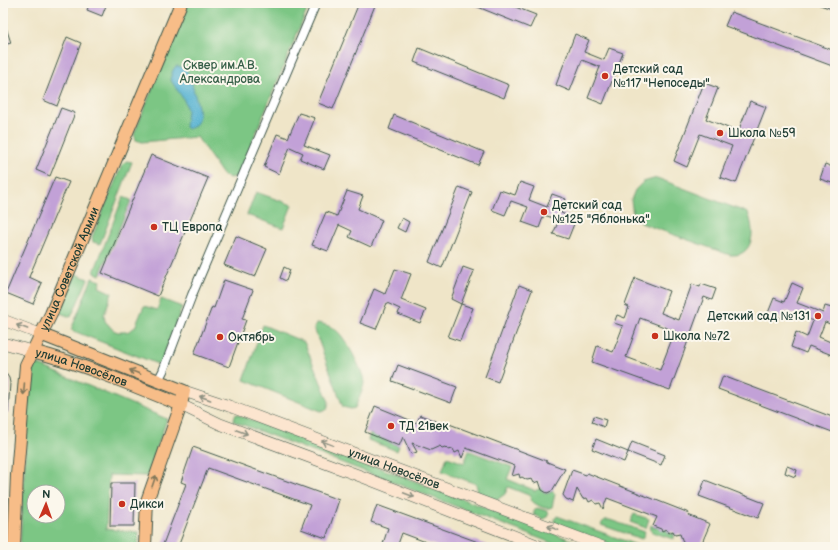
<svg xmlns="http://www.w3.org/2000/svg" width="838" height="550" viewBox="0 0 838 550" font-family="'Balsamiq Sans',sans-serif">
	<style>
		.green { fill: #7bc684; stroke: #4d825c; fill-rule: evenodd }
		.water { fill: #52b1d1; stroke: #387782 }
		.building { fill: #c2a1d7; fill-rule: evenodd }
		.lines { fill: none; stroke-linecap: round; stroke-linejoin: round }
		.street-casing { stroke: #3e564a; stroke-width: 10 }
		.secondary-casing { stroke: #3e564a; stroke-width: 12 }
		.primary-casing { stroke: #3e564a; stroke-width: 14 }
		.street { stroke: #fff; stroke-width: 8 }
		.secondary { stroke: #fce5cf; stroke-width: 11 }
		.primary { stroke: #f7bd88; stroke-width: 12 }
		.oneway { stroke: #8e9182 }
		.oneway2 { stroke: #80775a }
		.poi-dot { fill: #c8321e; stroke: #fbf7ec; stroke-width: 1.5 }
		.labels { text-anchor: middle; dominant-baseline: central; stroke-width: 4; stroke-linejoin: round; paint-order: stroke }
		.park-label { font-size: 12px; fill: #365f48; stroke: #fbf7ec }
		.poi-label { font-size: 12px; fill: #1f3d34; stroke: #fbf7ec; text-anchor: start }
		.street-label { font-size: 12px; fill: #1f3d34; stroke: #fbf7ec }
	</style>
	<rect width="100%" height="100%" fill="#fbf7ec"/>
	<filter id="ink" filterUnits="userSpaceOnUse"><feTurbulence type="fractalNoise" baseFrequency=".025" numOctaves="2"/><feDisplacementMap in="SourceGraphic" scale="8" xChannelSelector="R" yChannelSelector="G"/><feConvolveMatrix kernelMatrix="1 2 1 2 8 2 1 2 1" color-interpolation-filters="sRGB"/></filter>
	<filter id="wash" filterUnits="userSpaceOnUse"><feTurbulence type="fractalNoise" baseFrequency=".012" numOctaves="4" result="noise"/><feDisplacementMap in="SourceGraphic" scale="16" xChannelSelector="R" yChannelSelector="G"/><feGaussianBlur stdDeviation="0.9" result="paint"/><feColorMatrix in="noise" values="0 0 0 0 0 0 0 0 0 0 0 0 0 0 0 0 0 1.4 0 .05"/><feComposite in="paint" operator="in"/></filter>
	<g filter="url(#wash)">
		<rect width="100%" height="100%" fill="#efe5c8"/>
		<g class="green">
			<polygon points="187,3 310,3 238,176 230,178 223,175 197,137 142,142 136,140 134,134"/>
			<polygon points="126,161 132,162 100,244 93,242 92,237 122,165"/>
			<path d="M 657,178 L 748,213 C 753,225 756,247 740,254 C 738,255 733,255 730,255 L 641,223 L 633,215 L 631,200 L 635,190 L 643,182 Z"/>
			<polygon points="256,192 292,205 283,228 247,215"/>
			<polygon points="123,197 131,200 100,275 94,272"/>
			<polygon points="76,274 88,279 71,317 60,313"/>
			<polygon points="92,278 101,281 99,287 112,293 104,315 105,321 113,330 118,332 124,332 130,331 135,327 144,306 157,310 161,299 182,307 160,365 71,330"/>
			<path d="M 317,323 C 324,324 331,326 337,331 C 345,337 363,371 364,381 C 364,389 358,400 355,408 L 351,409 L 343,407 L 314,328 Z"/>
			<polygon points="263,325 304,342 329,402 327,409 321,411 244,380"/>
			<path d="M 32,362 L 167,419 L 147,476 L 109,475 L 106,529 L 139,532 L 138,547 L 20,547 L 30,366 ZM 34,492 L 58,492 L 58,516 L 34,516 Z"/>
			<polygon points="236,414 590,547 562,547 233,421"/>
			<polygon points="370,434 399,446 397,451 368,440"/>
			<path d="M 469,451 L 512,467 L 507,479 L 534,490 L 534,492 L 536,490 L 542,488 L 545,493 L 549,493 L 552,491 L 555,494 L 552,507 C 544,511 536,504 530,500 L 531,496 L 508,487 L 505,494 L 494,502 L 479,496 L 476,484 L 442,471 L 447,457 L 464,463 Z"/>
			<polygon points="537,508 547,511 549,513 547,517 543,519 534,515 534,511"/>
			<polygon points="634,514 649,519 646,528 630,522"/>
			<polygon points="557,516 639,546 618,547 555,523 554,520"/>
			<polygon points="604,520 610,520 645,532 642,539 601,525"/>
			<polygon points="651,525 655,528 657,527 668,531 669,533 674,534 675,535 673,539 652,532 650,530"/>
		</g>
		<path class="water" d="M 176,66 C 179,66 182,67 185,69 C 191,75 192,84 194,92 C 197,103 206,126 187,129 L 185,127 L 187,110 L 184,100 L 170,79 L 173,70 Z"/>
		<g id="blocks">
			<g class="building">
				<polygon points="90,3 107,3 102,16 87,10"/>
				<polygon points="359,3 376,3 333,109 318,103"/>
				<polygon points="468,3 505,3 536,15 530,28"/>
				<polygon points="817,3 835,3 835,10 817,4"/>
				<polygon points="731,12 835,51 835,67 725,26"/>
				<polygon points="3,21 4,21 11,43 3,45"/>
				<polygon points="575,34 589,40 584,52 604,60 609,48 623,53 603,104 588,98 600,67 582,60 570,91 556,85"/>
				<polygon points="67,37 81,43 57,106 43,100"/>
				<polygon points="419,48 509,85 504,98 414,62"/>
				<polygon points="704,83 718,88 706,119 738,132 750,101 766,107 736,183 720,177 732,146 700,134 687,167 674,161"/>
				<polygon points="61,108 75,113 50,176 36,170"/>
				<polygon points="299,113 315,118 304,145 330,155 324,169 300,159 303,153 290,147 279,174 264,167 277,134 288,138"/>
				<polygon points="394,115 484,152 478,165 389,129"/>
				<polygon points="151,155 208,178 158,296 102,273"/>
				<polygon points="825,164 835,168 835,184 820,179"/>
				<polygon points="55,177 69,182 29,277 42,283 33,304 6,293"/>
				<polygon points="520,182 534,187 529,200 547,207 552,194 566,199 561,213 576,219 568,239 553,234 559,220 544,215 539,228 522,222 528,207 511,201 505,215 492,210 500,190 515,195"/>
				<polygon points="459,187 472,192 442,268 429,262"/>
				<polygon points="347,191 363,196 358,209 382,220 371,247 349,237 352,231 339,225 328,251 312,245 326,212 337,216"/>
				<polygon points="402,218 409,222 405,232 397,228"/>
				<polygon points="236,236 267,249 255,277 224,265"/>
				<polygon points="284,267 290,270 286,281 280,278"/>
				<polygon points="463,267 474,271 461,304 451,299"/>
				<polygon points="395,269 411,274 401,300 426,310 420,323 398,314 400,309 387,303 376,329 360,323 374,289 385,294"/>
				<path d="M 635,278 L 669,291 L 661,313 L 679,320 L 692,284 L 700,287 L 701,284 L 716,289 L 712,300 L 704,297 L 670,390 L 592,362 L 597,346 L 613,352 L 623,326 L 614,323 L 617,315 L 625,318 L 629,307 L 625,305 ZM 640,318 L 675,331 L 660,370 L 626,357 Z"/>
				<polygon points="224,280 253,290 242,319 246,320 229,367 194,354 212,307 214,308"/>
				<polygon points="792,283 803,288 797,303 823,313 825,306 835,309 835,326 825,322 819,337 835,344 832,355 809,346 806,353 791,347 796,332 807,337 813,321 786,311 783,319 768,313 774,298 784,302"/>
				<polygon points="519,285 532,290 498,382 485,377"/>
				<polygon points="461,304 473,308 460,341 448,337"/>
				<polygon points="398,365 457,387 451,403 392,381"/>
				<polygon points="3,369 9,378 10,383 8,413 3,413"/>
				<polygon points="723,376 835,418 835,433 718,389"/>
				<polygon points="375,406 417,423 420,415 443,424 444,422 547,461 547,462 565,469 552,491 547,493 542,490 539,481 534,483 532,479 527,480 522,477 520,478 519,474 512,476 515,466 466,448 462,458 459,451 455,453 453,449 448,450 445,447 442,448 440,446 431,450 412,443 417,452 411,454 403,437 399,446 365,432"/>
				<polygon points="594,416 606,420 604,427 592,422"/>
				<polygon points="596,439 628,452 624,462 592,449"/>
				<polygon points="632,442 665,455 661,465 628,452"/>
				<polygon points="193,447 339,500 326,538 301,529 310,505 208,468 178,547 162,547 186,484 181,482"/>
				<polygon points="787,466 797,470 795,477 785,473"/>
				<polygon points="572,470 586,475 587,473 689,513 688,515 710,524 701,545 700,547 689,547 684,545 680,534 675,535 673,531 669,533 666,529 662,531 661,529 653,526 657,517 607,498 603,509 600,503 596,504 593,500 589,502 587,498 583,499 577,489 573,502 566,499 563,495"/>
				<polygon points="705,480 764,503 758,518 699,496"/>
				<polygon points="111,483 135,483 134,526 110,526"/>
				<polygon points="377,505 489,546 488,547 439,547 402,533 397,547 382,547 388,528 371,522"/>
			</g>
		</g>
	</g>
	<g filter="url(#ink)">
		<use href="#blocks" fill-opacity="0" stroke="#3e564a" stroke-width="1"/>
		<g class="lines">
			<g class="street-casing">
				<polyline id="street" points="158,381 163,371 192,295 316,3"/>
			</g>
			<g class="secondary-casing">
				<g id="secondary">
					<polyline points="3,320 40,334"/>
					<polyline points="3,343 32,351"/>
					<path id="s1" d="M 184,391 L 229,406 L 603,547"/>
					<polyline points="181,405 220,424 363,477 542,547"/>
				</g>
			</g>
			<g class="primary-casing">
				<g id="primary">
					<polyline points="40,334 184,391 181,405 147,501 145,547"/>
					<path id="s2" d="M 32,351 C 83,364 132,385 181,405"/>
					<path id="s3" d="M 14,547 L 17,475 L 26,365 L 51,314 L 181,3"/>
				</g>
			</g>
			<use href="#street" class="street"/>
			<use href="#secondary" class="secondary"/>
			<use href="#primary" class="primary"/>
		</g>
		<defs><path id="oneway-shaft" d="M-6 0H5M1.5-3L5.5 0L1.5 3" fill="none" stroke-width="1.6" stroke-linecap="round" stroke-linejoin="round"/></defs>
		<g class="oneway">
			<use href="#oneway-shaft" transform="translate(22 327) rotate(-160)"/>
			<use href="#oneway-shaft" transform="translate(205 398) rotate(-161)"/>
			<use href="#oneway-shaft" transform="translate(242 432) rotate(20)"/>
			<use href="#oneway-shaft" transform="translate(327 443) rotate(-159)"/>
			<use href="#oneway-shaft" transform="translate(409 495) rotate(21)"/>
			<use href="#oneway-shaft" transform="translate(553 528) rotate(-159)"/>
		</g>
		<g class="oneway2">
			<use href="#oneway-shaft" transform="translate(135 372) rotate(-159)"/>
			<use href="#oneway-shaft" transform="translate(24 389) rotate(94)"/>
			<use href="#oneway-shaft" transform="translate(154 481) rotate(-71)"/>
		</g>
	</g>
	<g class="poi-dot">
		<circle cx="605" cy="76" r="4"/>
		<circle cx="720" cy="133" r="4"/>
		<circle cx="544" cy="212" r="4"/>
		<circle cx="154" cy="227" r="4"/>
		<circle cx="818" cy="316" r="4"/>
		<circle cx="655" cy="336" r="4"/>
		<circle cx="220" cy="337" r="4"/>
		<circle cx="391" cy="426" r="4"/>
		<circle cx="122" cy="504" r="4"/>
	</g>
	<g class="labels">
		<g class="park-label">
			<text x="220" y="65">Сквер им.А.В.<tspan x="220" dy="14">Александрова</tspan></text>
		</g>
		<g class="poi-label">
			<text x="613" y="69">Детский сад<tspan x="613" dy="14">№117 "Непоседы"</tspan></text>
			<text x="728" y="133">Школа №59</text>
			<text x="552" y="205">Детский сад<tspan x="552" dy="14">№125 "Яблонька"</tspan></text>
			<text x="162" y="227">ТЦ Европа</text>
			<text x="810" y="316" text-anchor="end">Детский сад №131</text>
			<text x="663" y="336">Школа №72</text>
			<text x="228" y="337">Октябрь</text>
			<text x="399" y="426">ТД 21век</text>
			<text x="130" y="504">Дикси</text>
		</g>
		<g class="street-label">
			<text stroke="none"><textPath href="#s3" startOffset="288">улица Советской Армии</textPath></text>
			<text stroke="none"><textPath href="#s2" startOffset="52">улица Новосёлов</textPath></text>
			<text stroke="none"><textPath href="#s1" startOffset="224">улица Новосёлов</textPath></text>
		</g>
	</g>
	<rect width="838" height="550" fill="none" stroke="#fbf7ec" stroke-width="16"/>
	<g transform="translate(46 504) rotate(2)"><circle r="19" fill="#fbf7ec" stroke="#a3ada2"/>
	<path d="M0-3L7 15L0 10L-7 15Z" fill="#c8321e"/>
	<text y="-6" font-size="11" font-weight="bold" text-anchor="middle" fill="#1f3d34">N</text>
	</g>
</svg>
